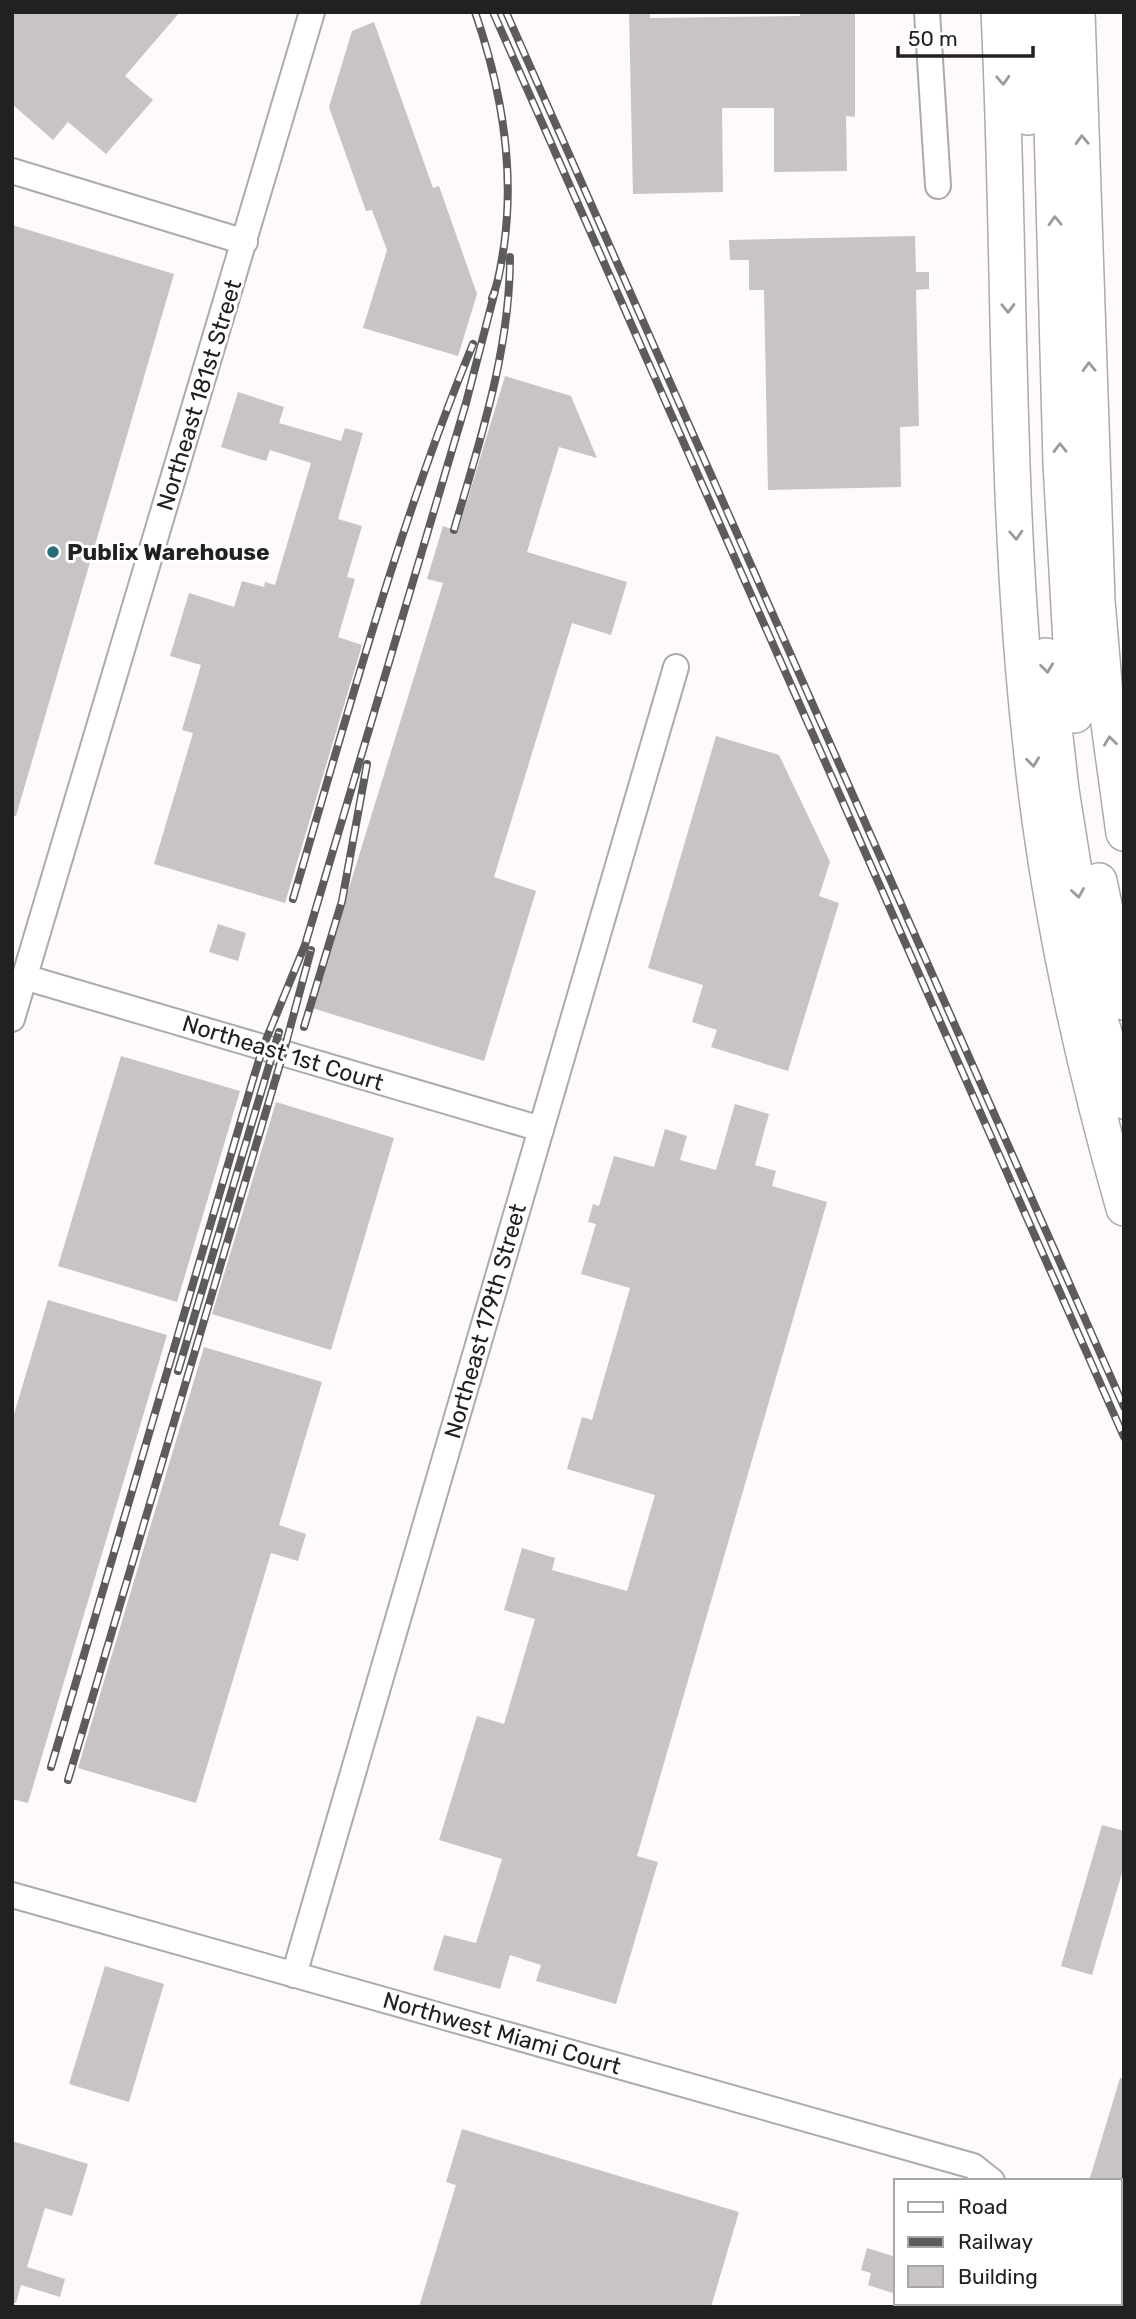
<svg xmlns="http://www.w3.org/2000/svg" width="1136" height="2319" viewBox="0 0 1136 2319" font-family="Rubik,sans-serif">
	<style>
		.building { fill: #c8c4c5 }
		.lines { fill: none; stroke-linecap: round; stroke-linejoin: round }
		.minor-casing { stroke: #aeaaab; stroke-width: 28 }
		.highway-casing { stroke: #aeaaab; stroke-width: 38 }
		.minor { stroke: #fff; stroke-width: 24 }
		.highway { stroke: #fff; stroke-width: 35 }
		.rail-casing { stroke: #5d5b5b; stroke-width: 8 }
		.rail { stroke: #fff; stroke-width: 5; stroke-dasharray: 16; stroke-linecap: butt }
		.oneway { stroke: #9c9b9b }
		.poi-dot { fill: #256f78; stroke: #fff; stroke-width: 2.5 }
		.labels { text-anchor: middle; dominant-baseline: central; stroke-width: 6; stroke-linejoin: round; paint-order: stroke }
		.street-label { font-size: 23px; fill: #222020; stroke: #fff }
		.poi-label { font-size: 23px; font-weight: bold; fill: #222020; stroke: #fff; text-anchor: start }
	</style>
	<rect width="100%" height="100%" fill="#fef9fb"/>
	<g class="building">
		<polygon points="12,12 180,12 125,76 153,100 106,154 68,122 53,140 12,104"/>
		<polygon points="629,12 650,12 650,18 800,16 799,12 855,12 855,117 846,116 847,171 774,172 774,108 722,108 723,192 633,194"/>
		<polygon points="374,22 433,188 439,186 477,294 458,356 363,328 387,250 372,210 366,211 329,107 352,31"/>
		<polygon points="12,225 174,274 16,816 12,816"/>
		<polygon points="915,236 916,272 929,272 929,289 916,290 919,426 900,427 901,487 768,490 764,290 749,290 749,260 730,260 729,240"/>
		<polygon points="505,376 571,396 597,458 559,447 527,552 627,582 611,635 572,623 494,877 536,891 484,1061 312,1008 443,583 427,579 443,526 458,531"/>
		<polygon points="238,392 284,407 279,423 341,441 345,428 363,433 338,519 362,526 347,577 355,579 338,637 362,645 285,903 154,864 193,733 182,730 201,665 170,656 189,593 234,607 242,581 264,587 265,582 275,585 311,463 270,450 266,461 221,447"/>
		<polygon points="716,736 779,755 830,862 819,896 839,903 788,1071 711,1047 717,1030 692,1022 703,985 648,968"/>
		<polygon points="218,924 246,933 238,961 209,952"/>
		<polygon points="121,1056 240,1091 177,1302 58,1266"/>
		<polygon points="276,1102 394,1138 331,1350 212,1314"/>
		<polygon points="735,1104 769,1114 755,1165 776,1171 772,1186 827,1202 637,1856 658,1862 616,2004 536,1981 541,1965 510,1955 500,1989 433,1970 444,1935 476,1943 502,1859 439,1840 477,1716 504,1724 535,1619 504,1610 522,1548 555,1558 552,1570 627,1591 655,1495 567,1469 582,1417 592,1420 630,1288 581,1274 596,1224 588,1222 593,1204 599,1206 614,1156 654,1167 665,1129 687,1136 680,1160 716,1170"/>
		<polygon points="48,1300 167,1335 28,1803 12,1799 12,1421"/>
		<polygon points="204,1347 322,1382 279,1525 306,1534 298,1561 271,1553 196,1803 78,1768"/>
		<polygon points="1102,1825 1124,1831 1124,1866 1092,1975 1061,1966"/>
		<polygon points="105,1966 164,1984 129,2102 69,2084"/>
		<polygon points="1120,2078 1124,2078 1124,2181 1089,2181"/>
		<polygon points="462,2129 739,2212 711,2307 419,2307 456,2185 446,2182"/>
		<polygon points="12,2141 88,2164 72,2216 45,2208 27,2267 65,2279 60,2297 21,2285 16,2303 12,2302"/>
		<polygon points="867,2248 896,2257 896,2294 868,2285 871,2273 861,2270"/>
	</g>
	<g class="lines">
		<g class="minor-casing">
			<g id="minor">
				<polyline points="927,12 938,186"/>
				<polyline points="12,171 245,242"/>
				<polyline points="24,977 541,1129"/>
				<polyline points="12,1019 312,12"/>
				<polyline points="12,1895 973,2166 992,2181"/>
				<polyline points="294,1975 676,667"/>
				<polyline points="977,2307 978,2303"/>
			</g>
		</g>
		<g class="highway-casing">
			<g id="highway">
				<path d="M 999,12 C 1011,256 1004,502 1031,745 C 1047,902 1081,1057 1124,1208"/>
				<polyline points="1023,12 1028,117"/>
				<polyline points="1049,12 1061,463 1075,715"/>
				<polyline points="1077,12 1097,601 1105,695 1124,833"/>
				<polyline points="1046,656 1061,790 1079,902 1101,1023 1124,1101"/>
				<polyline points="1099,881 1124,1002"/>
			</g>
		</g>
		<use href="#minor" class="minor"/>
		<use href="#highway" class="highway"/>
		<g class="rail-casing">
			<g id="rail">
				<path d="M 475,12 C 501,87 515,167 504,246 C 501,264 499,282 492,298"/>
				<polyline points="493,12 1124,1437"/>
				<polyline points="506,12 1124,1407"/>
				<path d="M 454,530 C 480,440 510,351 510,257"/>
				<path d="M 293,899 C 348,713 399,523 473,344"/>
				<polyline points="304,1027 342,901 367,764"/>
				<polyline points="178,1371 279,1032"/>
				<polyline points="51,1767 252,1083 263,1047 305,945 466,403 495,291"/>
				<polyline points="68,1780 283,1054 311,950"/>
			</g>
		</g>
		<use href="#rail" class="rail"/>
	</g>
	<defs><path id="oneway-chevron" d="M-2-3.5L2.5 0L-2 3.5" fill="none" stroke-width="1.6" stroke-linecap="round" stroke-linejoin="round" transform="scale(1.75)"/></defs>
	<g class="oneway">
		<use href="#oneway-chevron" transform="translate(1003 80) rotate(87)"/>
		<use href="#oneway-chevron" transform="translate(1082 140) rotate(-92)"/>
		<use href="#oneway-chevron" transform="translate(1055 221) rotate(-92)"/>
		<use href="#oneway-chevron" transform="translate(1008 308) rotate(89)"/>
		<use href="#oneway-chevron" transform="translate(1089 367) rotate(-92)"/>
		<use href="#oneway-chevron" transform="translate(1060 448) rotate(-91)"/>
		<use href="#oneway-chevron" transform="translate(1016 535) rotate(87)"/>
		<use href="#oneway-chevron" transform="translate(1047 668) rotate(83)"/>
		<use href="#oneway-chevron" transform="translate(1110 741) rotate(-97)"/>
		<use href="#oneway-chevron" transform="translate(1033 762) rotate(83)"/>
		<use href="#oneway-chevron" transform="translate(1078 893) rotate(81)"/>
	</g>
	<circle class="poi-dot" cx="53" cy="552" r="7"/>
	<g class="labels">
		<g class="street-label">
			<text transform="translate(199 395) rotate(-73)">Northeast 181st Street</text>
			<text transform="translate(283 1053) rotate(17)">Northeast 1st Court</text>
			<text transform="translate(485 1321) rotate(-74)">Northeast 179th Street</text>
			<text transform="translate(502 2033) rotate(16)">Northwest Miami Court</text>
		</g>
		<g class="poi-label">
			<text x="67" y="552">Publix Warehouse</text>
		</g>
	</g>
	<rect width="1136" height="2319" fill="none" stroke="#222020" stroke-width="28"/>
	<rect x="894" y="2179" width="228" height="126" fill="#ffffff" stroke="#a7a6a6" stroke-width="2"/>
	<rect x="908" y="2202" width="35" height="10" fill="#ffffff" stroke="#a7a6a6" stroke-width="2"/>
	<text x="958" y="2214" font-size="21" fill="#222020">Road</text>
	<rect x="908" y="2237" width="35" height="10" fill="#5d5b5b" stroke="#a7a6a6" stroke-width="2"/>
	<text x="958" y="2249" font-size="21" fill="#222020">Railway</text>
	<rect x="908" y="2266" width="35" height="21" fill="#c8c4c5" stroke="#a7a6a6" stroke-width="2"/>
	<text x="958" y="2284" font-size="21" fill="#222020">Building</text>
	<path d="M898 46v10h135v-10" fill="none" stroke="#222020" stroke-width="3.5"/>
	<text x="908" y="46" font-size="21" fill="#222020" stroke="#ffffff" stroke-width="5" paint-order="stroke">50 m</text>
</svg>
